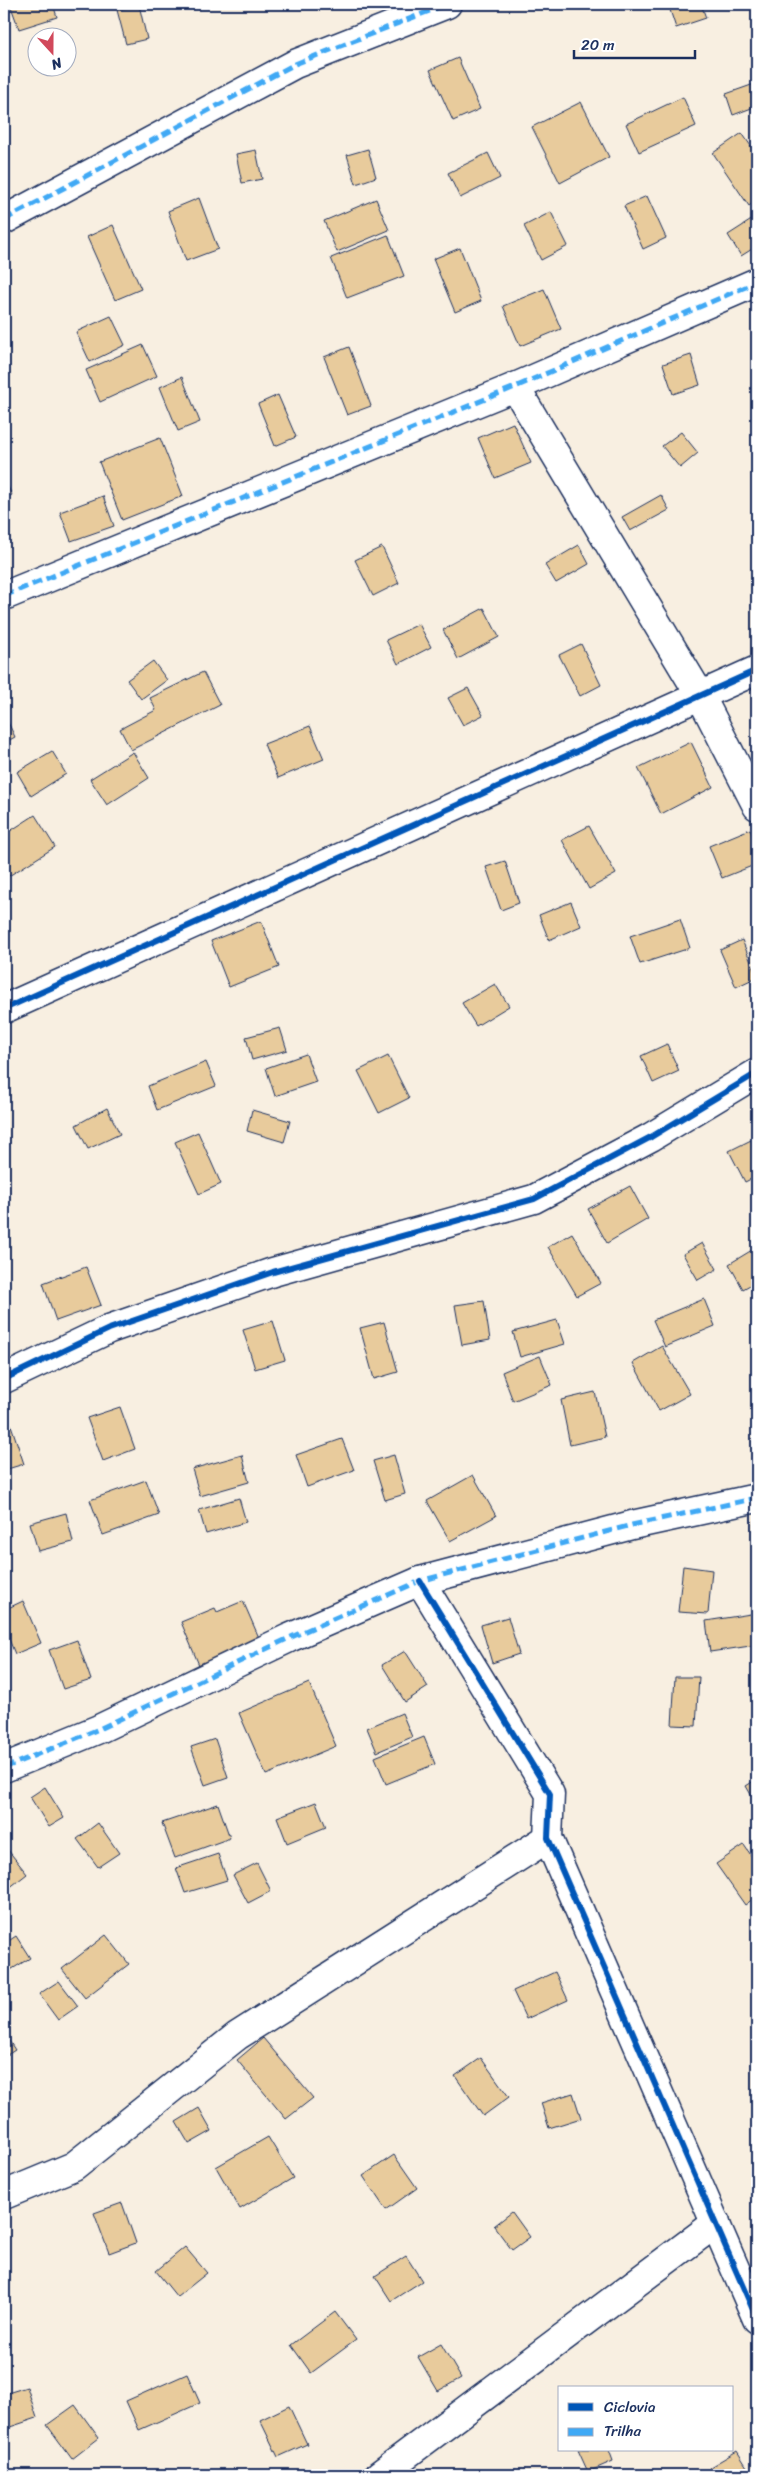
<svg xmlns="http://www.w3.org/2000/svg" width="761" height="2479" viewBox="0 0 761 2479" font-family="Sriracha,sans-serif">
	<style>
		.building { fill: #e8cb9c; stroke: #1b2f5e }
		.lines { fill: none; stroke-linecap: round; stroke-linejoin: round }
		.minor-casing { stroke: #1b2f5e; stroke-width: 31 }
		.minor { stroke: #fff; stroke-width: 28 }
		.quiet { stroke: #3fa9f5; stroke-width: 5; stroke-dasharray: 10 5; stroke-linecap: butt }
		.cycleway-casing { stroke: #fff; stroke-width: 9 }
		.cycleway { stroke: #0057b8; stroke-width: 6 }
	</style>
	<rect width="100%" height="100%" fill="#f8efe1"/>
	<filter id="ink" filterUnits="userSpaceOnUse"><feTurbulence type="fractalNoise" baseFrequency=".02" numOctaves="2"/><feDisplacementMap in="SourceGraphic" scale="10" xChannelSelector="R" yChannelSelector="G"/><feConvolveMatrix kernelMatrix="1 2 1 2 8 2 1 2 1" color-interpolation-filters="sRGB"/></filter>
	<g filter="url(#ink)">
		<g class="building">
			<polygon points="10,4 53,4 57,17 19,29"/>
			<polygon points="668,4 701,4 706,18 676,28"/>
			<polygon points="139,5 147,39 126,44 117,10"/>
			<polygon points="458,58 480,109 453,121 430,70"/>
			<polygon points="757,83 757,106 733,115 726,94"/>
			<polygon points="683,97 696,126 639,152 626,124"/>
			<polygon points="581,102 609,157 560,183 532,127"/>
			<polygon points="742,133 757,155 757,200 749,206 713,153"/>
			<polygon points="368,149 376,177 356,184 347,155"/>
			<polygon points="256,150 262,179 242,183 236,154"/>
			<polygon points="488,153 500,178 460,198 448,173"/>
			<polygon points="647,196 666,238 643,249 624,206"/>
			<polygon points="199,198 218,249 186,261 168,211"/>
			<polygon points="376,199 389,230 337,252 324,221"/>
			<polygon points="551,212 568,246 541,260 524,226"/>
			<polygon points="753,219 757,226 757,246 741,256 728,235"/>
			<polygon points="113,225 141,289 115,300 87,237"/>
			<polygon points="388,235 404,276 347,298 331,258"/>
			<polygon points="460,248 481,301 455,312 433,259"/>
			<polygon points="544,289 561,329 520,346 503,306"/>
			<polygon points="111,316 125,345 90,362 76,332"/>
			<polygon points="143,345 157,376 100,402 86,370"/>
			<polygon points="349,347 371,406 347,415 324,357"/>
			<polygon points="691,355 700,385 673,394 663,364"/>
			<polygon points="182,377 200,422 178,431 160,387"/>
			<polygon points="278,395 296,437 275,446 258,404"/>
			<polygon points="513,423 531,463 495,478 478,438"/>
			<polygon points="681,432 698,453 680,468 662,446"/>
			<polygon points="160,438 183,496 122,520 99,462"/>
			<polygon points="4,479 12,495 4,499"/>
			<polygon points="661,495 669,510 630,531 622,517"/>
			<polygon points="103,496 114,526 71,541 60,512"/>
			<polygon points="579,545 589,564 556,583 545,565"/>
			<polygon points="382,547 399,583 373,596 355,560"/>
			<polygon points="484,608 499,637 458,659 443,630"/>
			<polygon points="419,624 431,647 398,664 386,640"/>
			<polygon points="581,644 601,685 580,696 559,655"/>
			<polygon points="153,661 167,680 141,699 127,680"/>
			<polygon points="203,672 220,705 131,750 120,729 156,710 150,698"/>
			<polygon points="468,688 483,715 463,725 448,698"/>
			<polygon points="4,714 15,737 4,743"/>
			<polygon points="310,726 324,759 278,778 264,744"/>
			<polygon points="691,742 713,787 661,814 638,768"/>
			<polygon points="52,751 66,774 31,796 17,772"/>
			<polygon points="133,752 149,778 107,805 90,779"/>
			<polygon points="35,815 55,847 4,879 4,835"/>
			<polygon points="589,826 616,874 589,889 562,840"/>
			<polygon points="750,829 757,848 757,864 722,878 709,846"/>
			<polygon points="505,861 519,903 501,910 486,867"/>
			<polygon points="571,902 581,926 549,940 539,915"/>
			<polygon points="680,919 690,948 640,964 630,936"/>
			<polygon points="261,921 279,967 229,987 211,941"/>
			<polygon points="742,940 757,977 736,987 720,950"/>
			<polygon points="495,984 509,1006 476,1026 462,1003"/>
			<polygon points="280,1028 287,1050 252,1060 246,1037"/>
			<polygon points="667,1044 679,1071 653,1083 641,1056"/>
			<polygon points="306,1054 316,1082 275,1096 266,1068"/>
			<polygon points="388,1056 409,1098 379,1113 358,1071"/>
			<polygon points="206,1062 216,1086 157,1110 148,1086"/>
			<polygon points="107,1108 120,1134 88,1149 76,1125"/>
			<polygon points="252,1110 290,1121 284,1142 247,1131"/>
			<polygon points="198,1132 221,1184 199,1194 175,1142"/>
			<polygon points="751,1140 757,1152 757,1176 745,1182 729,1151"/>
			<polygon points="630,1186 648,1219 607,1243 588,1209"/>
			<polygon points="572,1233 601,1283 577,1296 548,1247"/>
			<polygon points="702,1243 717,1269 698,1280 683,1254"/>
			<polygon points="757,1247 757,1281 743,1289 729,1264"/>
			<polygon points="86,1267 101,1305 56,1321 43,1283"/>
			<polygon points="704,1299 715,1326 665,1347 653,1320"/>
			<polygon points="484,1301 490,1340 462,1345 455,1305"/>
			<polygon points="557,1320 565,1344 520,1357 513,1332"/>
			<polygon points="273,1321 285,1360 255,1369 243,1330"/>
			<polygon points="384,1322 398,1372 374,1379 360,1328"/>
			<polygon points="662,1346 690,1394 659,1411 633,1363"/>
			<polygon points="540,1356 552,1385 513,1401 502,1372"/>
			<polygon points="595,1392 605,1437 570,1445 561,1400"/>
			<polygon points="120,1407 135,1449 103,1461 87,1418"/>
			<polygon points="6,1410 24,1464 4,1470 4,1411"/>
			<polygon points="342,1439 354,1470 307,1487 296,1455"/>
			<polygon points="242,1455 249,1482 200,1496 192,1469"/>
			<polygon points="394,1455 405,1494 385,1500 373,1461"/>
			<polygon points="473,1475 496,1516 450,1541 427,1501"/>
			<polygon points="146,1480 159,1515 103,1535 90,1500"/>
			<polygon points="239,1498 246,1522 206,1534 199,1510"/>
			<polygon points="66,1513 73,1542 38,1551 30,1523"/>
			<polygon points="683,1566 712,1570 708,1614 678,1612"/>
			<polygon points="23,1601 41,1643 15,1654 4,1627 4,1610"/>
			<polygon points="243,1601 260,1640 199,1665 181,1622 215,1608 217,1612"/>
			<polygon points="757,1613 757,1645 710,1652 706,1621"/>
			<polygon points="508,1617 519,1654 492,1663 481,1625"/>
			<polygon points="77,1640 91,1680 63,1689 49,1650"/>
			<polygon points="405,1651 428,1687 405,1702 382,1665"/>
			<polygon points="675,1677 699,1677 696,1726 672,1725"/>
			<polygon points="309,1683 336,1746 266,1775 239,1713"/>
			<polygon points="402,1713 412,1737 377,1752 367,1728"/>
			<polygon points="424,1737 435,1764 386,1784 375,1757"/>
			<polygon points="215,1739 228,1777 205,1785 191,1747"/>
			<polygon points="757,1779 757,1805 746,1786"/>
			<polygon points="45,1787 64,1818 49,1827 30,1797"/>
			<polygon points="316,1802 326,1827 287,1843 277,1817"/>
			<polygon points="218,1804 230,1838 175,1858 162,1823"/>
			<polygon points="98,1823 119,1853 98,1867 77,1839"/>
			<polygon points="4,1845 27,1874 4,1892"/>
			<polygon points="744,1845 757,1864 757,1896 745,1905 716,1864"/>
			<polygon points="218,1854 227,1880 185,1893 176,1868"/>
			<polygon points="257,1863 271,1891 248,1903 233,1875"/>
			<polygon points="106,1935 129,1964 85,1998 62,1969"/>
			<polygon points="16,1936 30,1958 4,1974 4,1944"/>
			<polygon points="555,1972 568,2000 526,2019 513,1991"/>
			<polygon points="59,1981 78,2006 58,2020 39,1994"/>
			<polygon points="4,2033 15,2050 4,2057"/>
			<polygon points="263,2038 313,2098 286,2119 237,2060"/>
			<polygon points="481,2058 509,2097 483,2116 455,2076"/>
			<polygon points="573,2093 581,2118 549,2128 541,2103"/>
			<polygon points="199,2108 212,2131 189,2144 176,2122"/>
			<polygon points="268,2137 293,2178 240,2209 216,2167"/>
			<polygon points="394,2155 417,2188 386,2210 363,2176"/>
			<polygon points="122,2203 136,2243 109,2253 94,2213"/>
			<polygon points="512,2212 530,2237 512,2250 494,2226"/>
			<polygon points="185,2247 207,2273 177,2297 156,2271"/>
			<polygon points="406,2256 422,2281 391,2301 375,2276"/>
			<polygon points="335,2312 356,2340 311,2373 291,2345"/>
			<polygon points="441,2344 461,2378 438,2391 418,2357"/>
			<polygon points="187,2374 200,2403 139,2430 126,2401"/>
			<polygon points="27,2387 37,2418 4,2429 4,2394"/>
			<polygon points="75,2405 99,2438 72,2459 47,2425"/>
			<polygon points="289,2406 307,2444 278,2457 260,2420"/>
			<polygon points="578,2450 609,2450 613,2461 588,2472"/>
			<polygon points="737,2451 752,2475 714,2475 710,2467"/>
		</g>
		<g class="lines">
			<g class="minor-casing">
				<g id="minor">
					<polyline points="4,220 295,64 447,4"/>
					<polyline points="515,387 700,695 757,806"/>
					<polyline points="4,596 515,387 757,282"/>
					<polyline points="4,1009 757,670"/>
					<polyline points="4,1379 109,1329 273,1272 534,1199 651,1137 757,1073"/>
					<polyline points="420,1581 550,1794 548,1838 757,2319"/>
					<polyline points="4,1768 99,1729 289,1638 420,1581 632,1525 757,1498"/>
					<polyline points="4,2195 74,2166 237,2036 548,1838"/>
					<polyline points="379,2475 716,2223"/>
				</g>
			</g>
			<use href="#minor" class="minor"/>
			<g class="quiet">
				<polyline points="4,220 295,64 447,4"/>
				<polyline points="4,596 515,387 757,282"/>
				<polyline points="4,1768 99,1729 289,1638 420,1581 632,1525 757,1498"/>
			</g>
			<g class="cycleway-casing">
				<g id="cycleway">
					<polyline points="4,1009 757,670"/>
					<polyline points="4,1379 109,1329 273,1272 534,1199 651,1137 757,1073"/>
					<polyline points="420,1581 550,1794 548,1838 757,2319"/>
				</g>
			</g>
			<use href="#cycleway" class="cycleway"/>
		</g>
	</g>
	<rect width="761" height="2479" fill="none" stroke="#fff" stroke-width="20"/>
	<rect x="10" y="10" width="741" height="2459" fill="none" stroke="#1b2f5e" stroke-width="2" filter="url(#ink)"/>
	<rect x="558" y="2386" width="175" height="65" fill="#ffffff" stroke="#a4acbf"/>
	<rect x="568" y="2403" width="25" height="8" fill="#0057b8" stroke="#a4acbf"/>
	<text x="604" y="2412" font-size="15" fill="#1b2f5e">Ciclovia</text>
	<rect x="568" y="2428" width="25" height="8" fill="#3fa9f5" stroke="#a4acbf"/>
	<text x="604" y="2436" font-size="15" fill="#1b2f5e">Trilha</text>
	<g transform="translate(52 52) rotate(159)"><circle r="24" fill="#ffffff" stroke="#a4acbf"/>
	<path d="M0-4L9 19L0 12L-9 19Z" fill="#d1495b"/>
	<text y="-8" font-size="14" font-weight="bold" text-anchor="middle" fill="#1b2f5e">N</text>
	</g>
	<path d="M574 50v8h121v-8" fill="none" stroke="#1b2f5e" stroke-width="2.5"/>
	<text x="581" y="50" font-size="15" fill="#1b2f5e" stroke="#ffffff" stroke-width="4" paint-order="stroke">20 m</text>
</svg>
